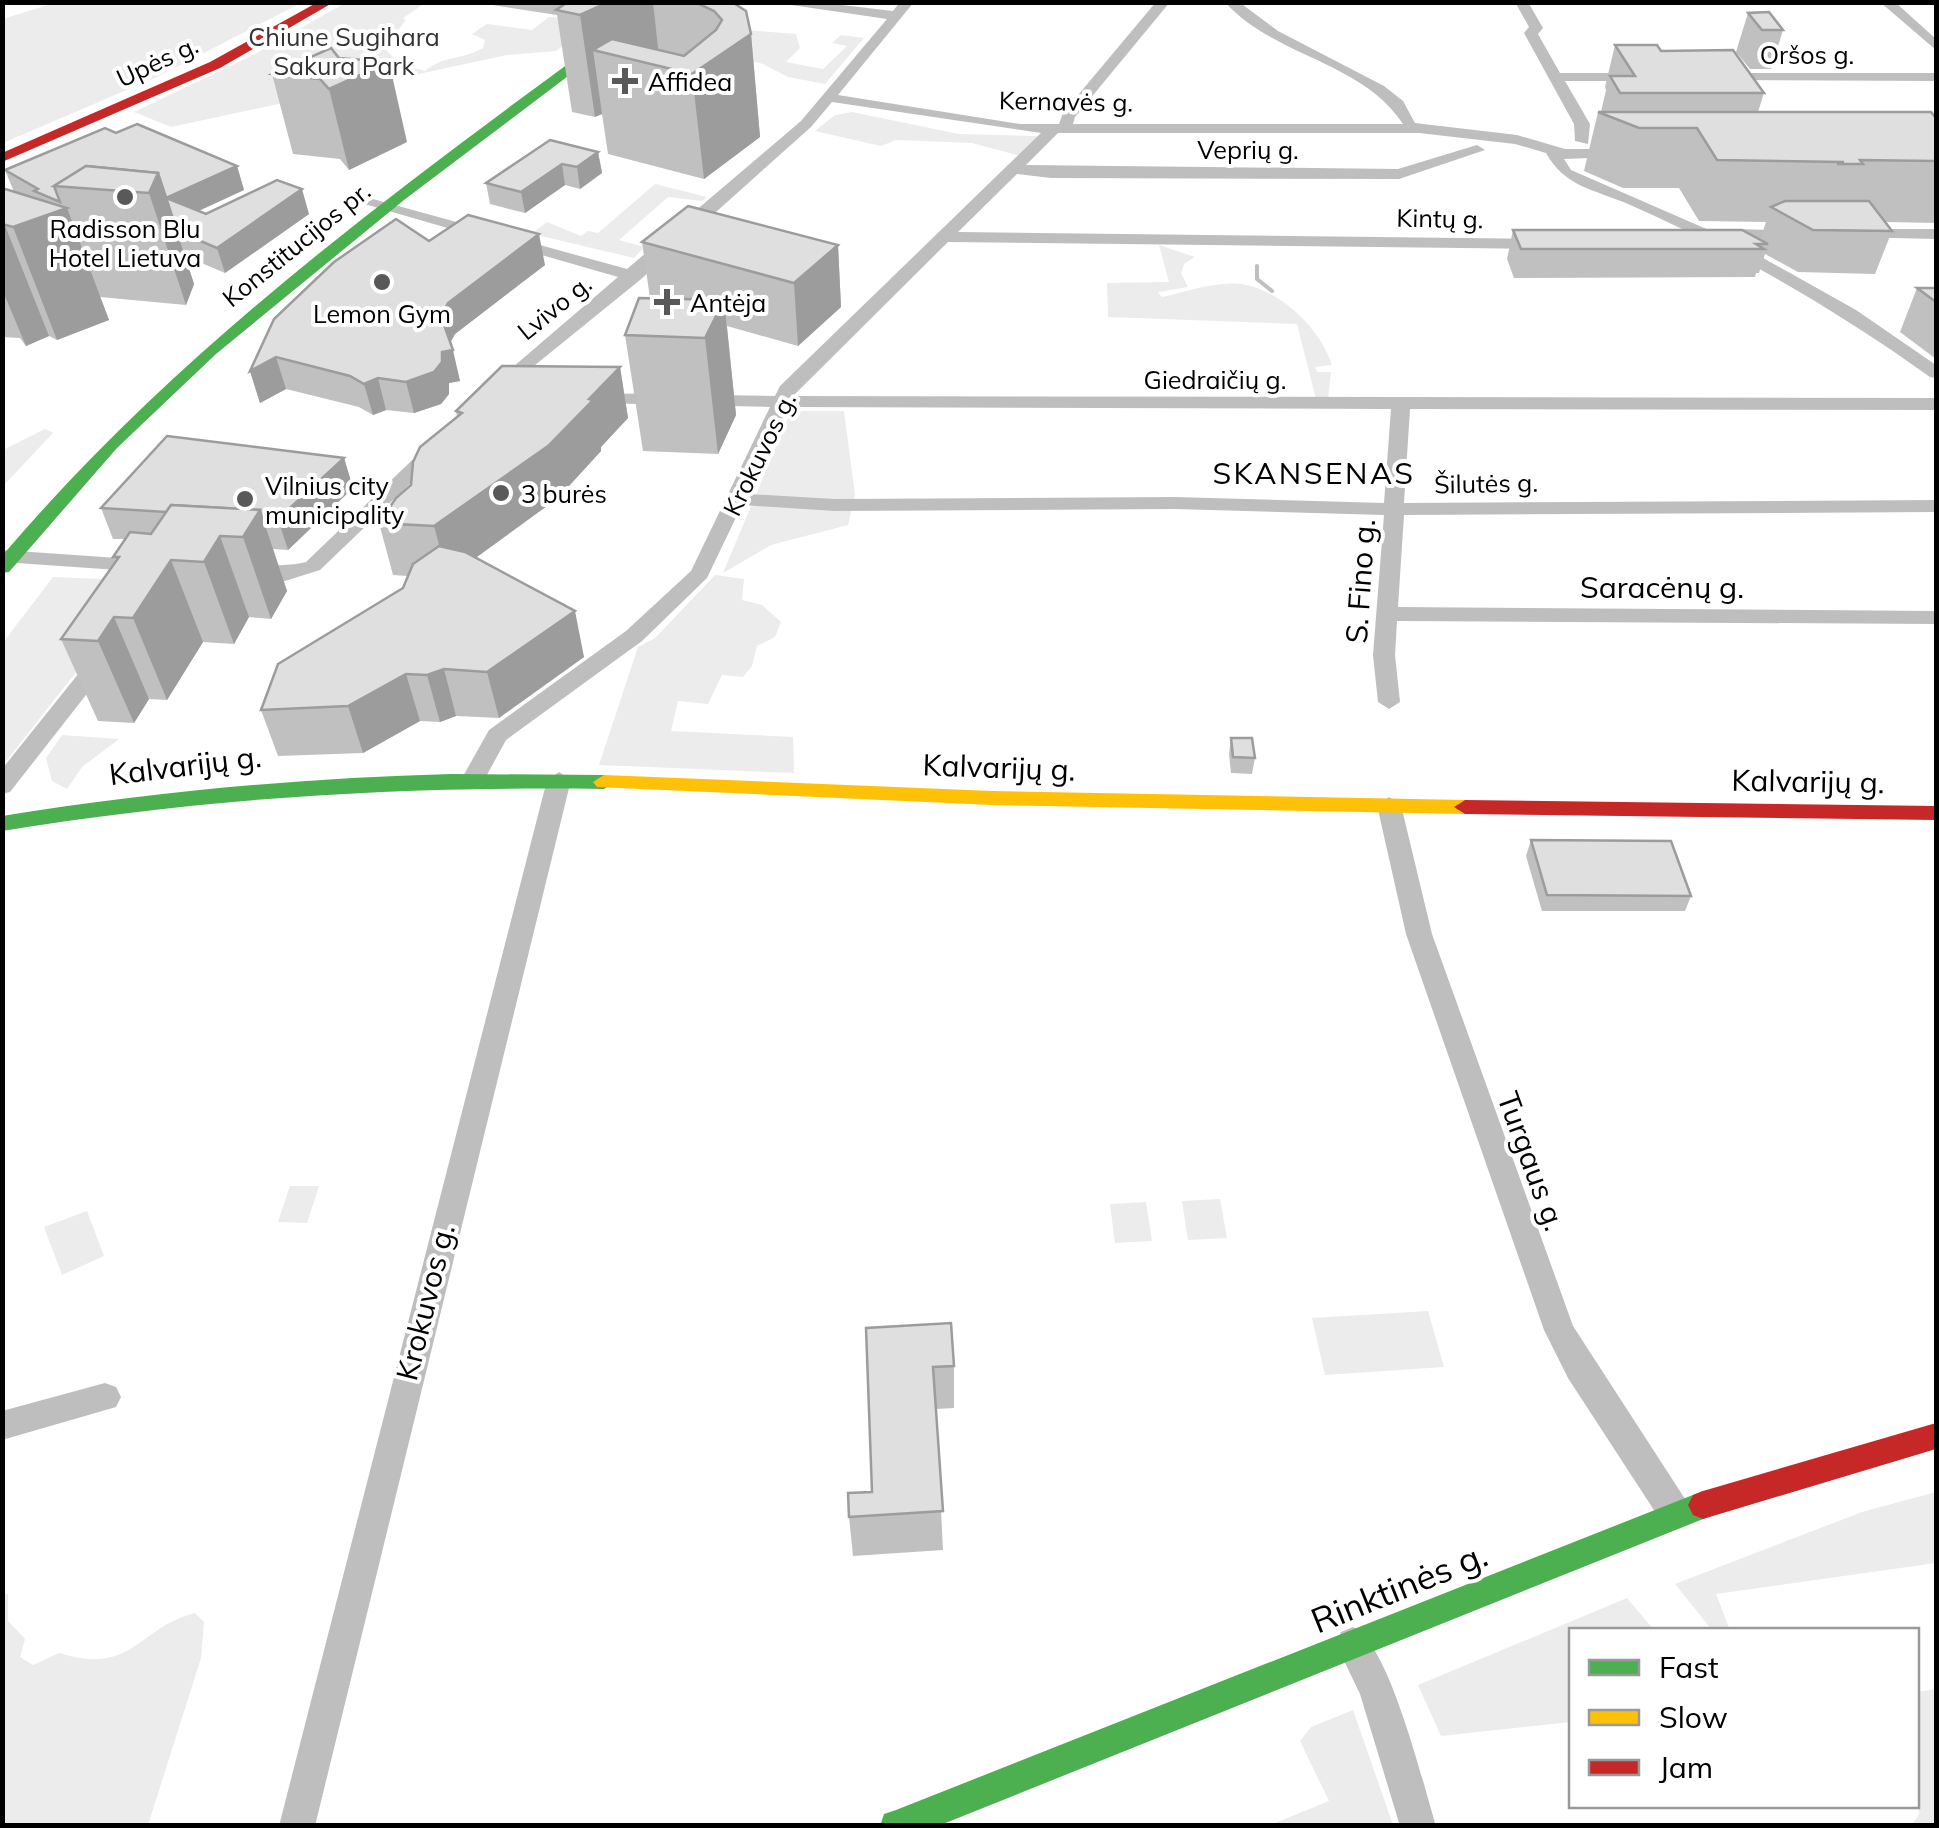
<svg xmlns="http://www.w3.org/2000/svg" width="1939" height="1828" viewBox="0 0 1939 1828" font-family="Mulish,sans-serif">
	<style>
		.green { fill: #ececec }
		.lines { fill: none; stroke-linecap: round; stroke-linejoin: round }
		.stream { stroke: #bfbfbf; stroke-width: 4 }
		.street { fill: #bebebe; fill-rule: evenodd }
		.fast { fill: #4caf50; fill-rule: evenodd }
		.slow { fill: #ffc107; fill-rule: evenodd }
		.jam { fill: #c62828; fill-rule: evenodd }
		.wall { fill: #c0c0c0 }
		.shaded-wall { fill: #9c9c9c }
		.building { fill: #dfdfdf; stroke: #9c9c9c; stroke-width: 2.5 }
		.poi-dot { fill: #595959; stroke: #fff; stroke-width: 4 }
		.labels { text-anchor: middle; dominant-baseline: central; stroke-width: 8; stroke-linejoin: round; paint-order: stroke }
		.far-park-label { font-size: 25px; fill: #333; stroke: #fff }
		.far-street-label { font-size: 25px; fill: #000; stroke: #fff }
		.far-poi-label { font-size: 25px; fill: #000; stroke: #fff; text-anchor: start }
		.far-quarter-label { font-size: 30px; letter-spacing: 2.5px; fill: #000; stroke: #fff }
		.street-label { font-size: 30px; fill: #000; stroke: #fff }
		.near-street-label { font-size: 35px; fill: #000; stroke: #fff }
	</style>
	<rect width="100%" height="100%" fill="#fff"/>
	<g class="green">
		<polygon points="54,3 54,2 301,3 157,77 3,143 3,19"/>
		<path d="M 345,3 L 425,3 L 403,18 L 406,20 L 384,48 L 400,64 L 425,71 C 444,55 462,60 483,48 L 485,40 L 472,34 L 487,24 L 532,30 L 549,17 L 560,18 L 621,3 L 556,51 L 507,55 L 171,127 L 134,112 L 255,54 Z"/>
		<polygon points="735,29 796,34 800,48 786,62 823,69 847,46 832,43 841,35 864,38 825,84 788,77 763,64 698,47"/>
		<polygon points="852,112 959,134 1039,136 1021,156 972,143 896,140 881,146 815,131 835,115"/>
		<polygon points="655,184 707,197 702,201 668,197 619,240 644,247 634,258 520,231 535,231 547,222 581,236 588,231 598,233"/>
		<path d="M 1159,245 L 1195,257 L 1184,264 L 1181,273 L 1188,287 L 1158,292 L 1162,297 C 1186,292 1216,281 1241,284 C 1280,289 1321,329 1332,365 L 1315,367 L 1317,372 L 1331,372 L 1328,399 L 1316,399 L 1297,324 L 1108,317 L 1107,283 L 1169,282 Z"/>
		<polygon points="791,411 844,411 855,495 848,525 771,545 723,573"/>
		<polygon points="45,429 53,433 3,486 3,450"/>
		<polygon points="715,575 744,579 742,600 762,605 781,622 775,637 757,646 752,666 743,677 722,675 708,704 678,701 671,731 793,737 794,773 599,765 638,647 655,638"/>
		<polygon points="53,577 127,580 139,592 3,765 2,644"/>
		<polygon points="62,735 119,739 82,767 67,789 52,781 46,758"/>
		<polygon points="290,1186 319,1186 307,1223 278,1222"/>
		<polygon points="1220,1199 1227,1238 1188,1240 1182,1201"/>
		<polygon points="1146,1202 1152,1241 1115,1243 1110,1204"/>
		<polygon points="87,1211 104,1256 62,1275 44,1227"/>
		<polygon points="1428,1311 1444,1367 1325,1375 1312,1318"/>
		<polygon points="1936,1492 1936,1563 1716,1594 1730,1630 1712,1630 1675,1584 1862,1512"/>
		<path d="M 3,1592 L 8,1595 L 8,1621 L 25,1639 L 20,1657 L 33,1665 L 59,1653 C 133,1676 137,1628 195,1613 L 204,1622 L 201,1658 L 148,1825 L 3,1825 Z"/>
		<polygon points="1627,1598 1654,1630 1572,1630 1571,1722 1441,1736 1418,1685"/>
		<polygon points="1936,1689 1936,1825 1912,1825 1919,1814 1917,1692"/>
		<polygon points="1353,1710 1393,1825 1270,1825 1329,1801 1300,1741 1311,1727"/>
	</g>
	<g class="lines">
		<polyline class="stream" points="1257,266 1257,279 1272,291"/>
		<g class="street">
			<path d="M 771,2 L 816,2 L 893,11 L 900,2 L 914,2 L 838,95 L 1020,124 L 1059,124 L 1063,113 L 1156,2 L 1170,2 L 1075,117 L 1073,124 L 1403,124 C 1362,61 1274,57 1225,2 L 1239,2 L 1278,31 L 1384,86 L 1403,101 L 1415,123 L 1517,135 L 1565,149 L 1624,149 L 1627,152 L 1619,157 L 1564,159 L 1571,170 L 1718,234 L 1736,229 L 1803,231 L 1805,234 L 1797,239 L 1731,240 L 1856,310 L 1936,365 L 1936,378 L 1930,377 C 1835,309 1735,251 1628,204 C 1593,189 1565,187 1546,153 L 1515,144 L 1419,133 L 1058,133 L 1026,165 L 1398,169 L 1477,145 L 1485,150 L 1399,179 L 1051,178 L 1017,174 L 958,232 L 1543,239 L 1551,244 L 1543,249 L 948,242 L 793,396 L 1936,398 L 1936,410 L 1410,409 L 1404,503 L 1936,500 L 1936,512 L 1404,515 L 1398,607 L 1936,611 L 1936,624 L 1397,621 L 1395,655 L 1400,702 L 1389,709 L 1378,702 L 1373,655 L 1384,515 L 1175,509 L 835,511 L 742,505 L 707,578 L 642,641 L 506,740 L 482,784 L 466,784 L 462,778 L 489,730 L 626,631 L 691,571 L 770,407 L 594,403 L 587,401 L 587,393 L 775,396 L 780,386 L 1041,133 L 832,102 L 811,127 L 640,280 L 498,395 L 489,389 L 492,385 L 618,277 L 354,201 L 362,196 L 627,269 L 801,121 L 887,19 ZM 788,407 L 1391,409 L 1384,503 L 1175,497 L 835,499 L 748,494 Z"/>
			<polygon points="1515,2 1528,2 1543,28 1538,34 1560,73 1642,73 1649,77 1642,81 1565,81 1590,124 1588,144 1575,141 1574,124 1524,33 1529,27"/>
			<polygon points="1880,2 1895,2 1936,39 1936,50"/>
			<polygon points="1722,73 1936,73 1936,81 1717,80 1717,74"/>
			<polygon points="1857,229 1936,229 1936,239 1851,237 1849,234"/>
			<path d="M 437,441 L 444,443 L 444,451 L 320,570 L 285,581 L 246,579 L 236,573 C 248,563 285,568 306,562 L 430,443 Z"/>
			<polygon points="2,550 147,560 157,566 147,572 2,562"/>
			<polygon points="103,651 114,658 111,663 10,792 2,794 2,769 95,653"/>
			<polygon points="559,772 571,780 315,1826 279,1826 547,780"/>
			<polygon points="1389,797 1401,805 1432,934 1573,1326 1687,1502 1691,1513 1687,1524 1675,1529 1663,1524 1568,1378 1544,1330 1406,934 1377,805"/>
			<polygon points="105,1383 116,1387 121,1397 116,1407 2,1440 2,1411"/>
			<path d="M 1353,1627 C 1389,1642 1423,1784 1436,1826 L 1400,1826 L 1360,1694 L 1336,1644 L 1341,1632 Z"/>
		</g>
		<g class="fast">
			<path d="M 652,2 L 666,2 L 404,200 L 216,354 L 117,448 L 9,572 L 2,573 L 2,556 C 191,334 419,174 652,2 Z"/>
			<path d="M 451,774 L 604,775 L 615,782 L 604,789 C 401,786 203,798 2,831 L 2,816 C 151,792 300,778 451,774 Z"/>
			<polygon points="1703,1491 1713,1495 1718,1505 1713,1515 938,1826 880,1826 884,1814 896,1810"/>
		</g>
		<polygon class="slow" points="604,775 992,791 1465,800 1476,807 1465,814 992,805 597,787 593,782"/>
		<g class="jam">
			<polygon points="318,2 334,2 220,68 2,162 2,153 210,62"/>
			<polygon points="1465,800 1936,806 1936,820 1465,814 1454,807"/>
			<polygon points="1936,1423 1936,1449 1703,1519 1693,1515 1688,1505 1693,1495 1703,1491"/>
		</g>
	</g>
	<g class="wall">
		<polygon points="485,2 732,2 751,34 760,137 704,179 608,154 602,114 595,117 572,112 557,15 486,4"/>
		<polygon points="1748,13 1783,30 1771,69 1750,69 1736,52"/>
		<polygon points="1615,45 1661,51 1764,93 1758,112 1936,118 1936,223 1885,222 1892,231 1875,274 1798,272 1765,254 1759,273 1756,273 1755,277 1514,278 1507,259 1513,230 1760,240 1766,222 1699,221 1679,188 1623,188 1584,171 1598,112 1601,112 1606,90 1605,87"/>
		<polygon points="331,48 407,142 349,170 340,159 293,154 272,74"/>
		<polygon points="116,133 237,166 244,190 199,211 206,214 309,214 225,273 185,256 194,284 186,305 100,297 109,320 57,340 49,336 26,346 20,338 2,337 2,188 14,192 5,170"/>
		<polygon points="598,152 602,173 580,189 565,185 525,213 490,204 486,183"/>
		<polygon points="429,241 545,265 455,334 450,342 460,381 449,383 449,394 441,404 414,413 386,410 373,415 359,407 286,389 260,403 250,371"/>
		<polygon points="642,242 838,245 841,307 798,346 727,326 736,415 718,454 643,451 625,335 650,298"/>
		<polygon points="1917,288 1936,288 1936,359 1900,332"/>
		<polygon points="620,367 628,418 601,447 601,451 558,498 475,558 584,657 499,718 456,716 440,722 420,721 363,753 278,756 261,710 403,588 408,576 393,575 379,523 411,485 457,417 456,411"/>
		<polygon points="344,458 353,488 288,550 273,549 287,591 271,619 249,617 234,644 203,642 167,700 149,699 134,723 98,721 61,639 115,562 113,557 125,539 113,539 101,508"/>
		<polygon points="1231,738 1255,758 1252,774 1231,773 1229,754"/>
		<polygon points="1531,840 1691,896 1685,911 1542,911 1526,856"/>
		<polygon points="866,1328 954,1366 954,1408 936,1409 943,1550 853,1556 849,1517 872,1492"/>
	</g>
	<g class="shaded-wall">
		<polygon points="613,2 653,2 660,66 593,50 602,114 595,117 580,15 604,4"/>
		<polygon points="751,34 760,137 704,179 692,74"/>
		<polygon points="389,62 407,142 349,170 329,89"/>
		<polygon points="598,152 602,173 580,189 577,167"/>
		<polygon points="562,164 565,185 525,213 521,192"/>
		<polygon points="237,166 244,190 174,222 166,198"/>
		<polygon points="158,173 194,284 186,305 149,193"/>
		<polygon points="302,189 309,214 225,273 217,248"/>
		<polygon points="67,208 109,320 57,340 13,227"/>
		<polygon points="4,223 49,336 26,346 2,289 2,224"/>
		<polygon points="539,234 545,265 455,334 448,347 441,316 448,303"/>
		<polygon points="838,245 841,307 798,346 794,283"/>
		<polygon points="724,300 736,415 718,454 705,338"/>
		<polygon points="453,350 460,381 449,383 449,394 441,404 414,413 406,382 442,352"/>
		<polygon points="276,357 286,389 260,403 250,371"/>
		<polygon points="620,367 628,418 601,447 601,451 558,498 448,578 434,526 589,399"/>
		<polygon points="378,378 386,410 373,415 364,384"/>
		<polygon points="344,458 353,488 288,550 278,519"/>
		<polygon points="260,510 287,591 271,619 243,537"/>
		<polygon points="220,536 249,617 234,644 204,562"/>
		<polygon points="171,560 203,642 167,700 133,618"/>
		<polygon points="575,611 584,657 499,718 487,672"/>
		<polygon points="114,617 149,699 134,723 98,641"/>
		<polygon points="444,669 456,716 440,722 427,675"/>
		<polygon points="406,674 420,721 363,753 348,706"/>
	</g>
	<g class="building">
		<polygon points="568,2 613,2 604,4 580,15 556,10"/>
		<polygon points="695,2 732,2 746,11 751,34 692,74 593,50 612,39 684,56 716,30 722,20 714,11"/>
		<polygon points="1769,12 1783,30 1762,30 1748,13"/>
		<polygon points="1615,45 1657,45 1661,51 1733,50 1764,93 1620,93 1610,76 1635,76"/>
		<polygon points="331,48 339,58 389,62 329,89 320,79 272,74"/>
		<polygon points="1598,112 1931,112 1936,118 1936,161 1860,160 1863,164 1837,164 1844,162 1717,160 1697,128 1639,128"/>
		<polygon points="137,124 237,166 166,198 206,214 277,180 302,189 217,248 177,231 158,173 86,166 54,186 60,202 34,191 38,189 5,170 105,128 116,133"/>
		<polygon points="550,140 598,152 577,167 562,164 521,192 486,183"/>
		<polygon points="86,166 158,173 149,193 54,186"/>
		<polygon points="2,188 67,208 13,227 2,224"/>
		<polygon points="1785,201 1869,201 1892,231 1813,230 1771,207"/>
		<polygon points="688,206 838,245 794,283 642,242"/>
		<polygon points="468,215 539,234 448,303 441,316 453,350 442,352 442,362 434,372 406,382 378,378 364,384 350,376 276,357 250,371 274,319 334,262 396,219 429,241"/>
		<polygon points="1513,230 1742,230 1768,244 1756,244 1764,249 1521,249"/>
		<polygon points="1917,288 1936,288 1936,302"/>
		<polygon points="639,298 724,300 705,338 625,335"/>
		<polygon points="502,366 620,367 589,399 593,400 548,446 434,526 379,523 396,498 411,485 413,462 420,447 462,413 456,411"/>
		<polygon points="167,436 344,458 278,519 262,518 260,510 171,505 166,512 101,508"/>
		<polygon points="171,505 260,510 243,537 220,536 204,562 171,560 133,618 114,617 98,641 61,639 119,557 113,557 130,532 151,534"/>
		<polygon points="439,546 465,552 575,611 487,672 444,669 427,675 406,674 348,706 261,710 278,664 403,588 413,564"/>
		<polygon points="1231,738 1252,738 1255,758 1233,757"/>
		<polygon points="1531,840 1671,841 1691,896 1547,895"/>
		<polygon points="951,1323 954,1366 933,1367 943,1511 849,1517 848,1493 872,1492 866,1328"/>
	</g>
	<g class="poi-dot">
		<path d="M620 66h10v10h10v10h-10v10h-10v-10h-10v-10h10z"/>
		<circle cx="125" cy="197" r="10"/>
		<circle cx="382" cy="282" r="10"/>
		<path d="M662 287h10v10h10v10h-10v10h-10v-10h-10v-10h10z"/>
		<circle cx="501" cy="493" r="10"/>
		<circle cx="245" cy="499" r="10"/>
	</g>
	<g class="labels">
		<g class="far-park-label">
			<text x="344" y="36">Chiune Sugihara<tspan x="344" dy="29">Sakura Park</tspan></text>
		</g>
		<g class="far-street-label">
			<text x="1807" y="54">Oršos g.</text>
			<text transform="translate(157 61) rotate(-25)">Upės g.</text>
			<text transform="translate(1066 101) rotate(1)">Kernavės g.</text>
			<text x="1248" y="149">Veprių g.</text>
			<text transform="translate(1440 218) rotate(1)">Kintų g.</text>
			<text transform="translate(296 244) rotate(-39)">Konstitucijos pr.</text>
			<text transform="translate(554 307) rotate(-39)">Lvivo g.</text>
			<text x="1215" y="379">Giedraičių g.</text>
			<text transform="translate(759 454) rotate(-64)">Krokuvos g.</text>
			<text transform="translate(1486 483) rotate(-1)">Šilutės g.</text>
		</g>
		<g class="far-poi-label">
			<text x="648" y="81">Affidea</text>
			<text x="125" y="228" text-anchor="middle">Radisson Blu<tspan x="125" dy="29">Hotel Lietuva</tspan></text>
			<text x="690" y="302">Antėja</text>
			<text x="382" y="313" text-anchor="middle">Lemon Gym</text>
			<text x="265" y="485">Vilnius city<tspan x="265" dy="29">municipality</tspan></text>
			<text x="521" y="493">3 burės</text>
		</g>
		<g class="far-quarter-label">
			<text x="1314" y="473">SKANSENAS</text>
		</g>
		<g class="street-label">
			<text transform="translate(1360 581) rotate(-86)">S. Fino g.</text>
			<text x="1662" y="587">Saracėnų g.</text>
			<text transform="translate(185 765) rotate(-7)">Kalvarijų g.</text>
			<text transform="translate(999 767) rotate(2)">Kalvarijų g.</text>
			<text transform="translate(1808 781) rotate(1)">Kalvarijų g.</text>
			<text transform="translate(1532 1161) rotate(70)">Turgaus g.</text>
			<text transform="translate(425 1302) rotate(-76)">Krokuvos g.</text>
		</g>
		<g class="near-street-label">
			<text transform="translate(1399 1587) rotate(-22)">Rinktinės g.</text>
		</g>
	</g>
	<rect width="1939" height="1828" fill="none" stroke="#000000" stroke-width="10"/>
	<rect x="1569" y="1628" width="350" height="180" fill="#ffffff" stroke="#999999" stroke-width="2.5"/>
	<rect x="1589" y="1660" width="50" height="15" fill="#4caf50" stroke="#999999" stroke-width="2.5"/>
	<text x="1659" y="1678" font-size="30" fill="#000000">Fast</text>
	<rect x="1589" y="1710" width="50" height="15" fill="#ffc107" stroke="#999999" stroke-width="2.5"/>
	<text x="1659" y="1728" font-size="30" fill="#000000">Slow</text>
	<rect x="1589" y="1760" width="50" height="15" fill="#c62828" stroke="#999999" stroke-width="2.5"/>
	<text x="1659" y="1778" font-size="30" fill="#000000">Jam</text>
</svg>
